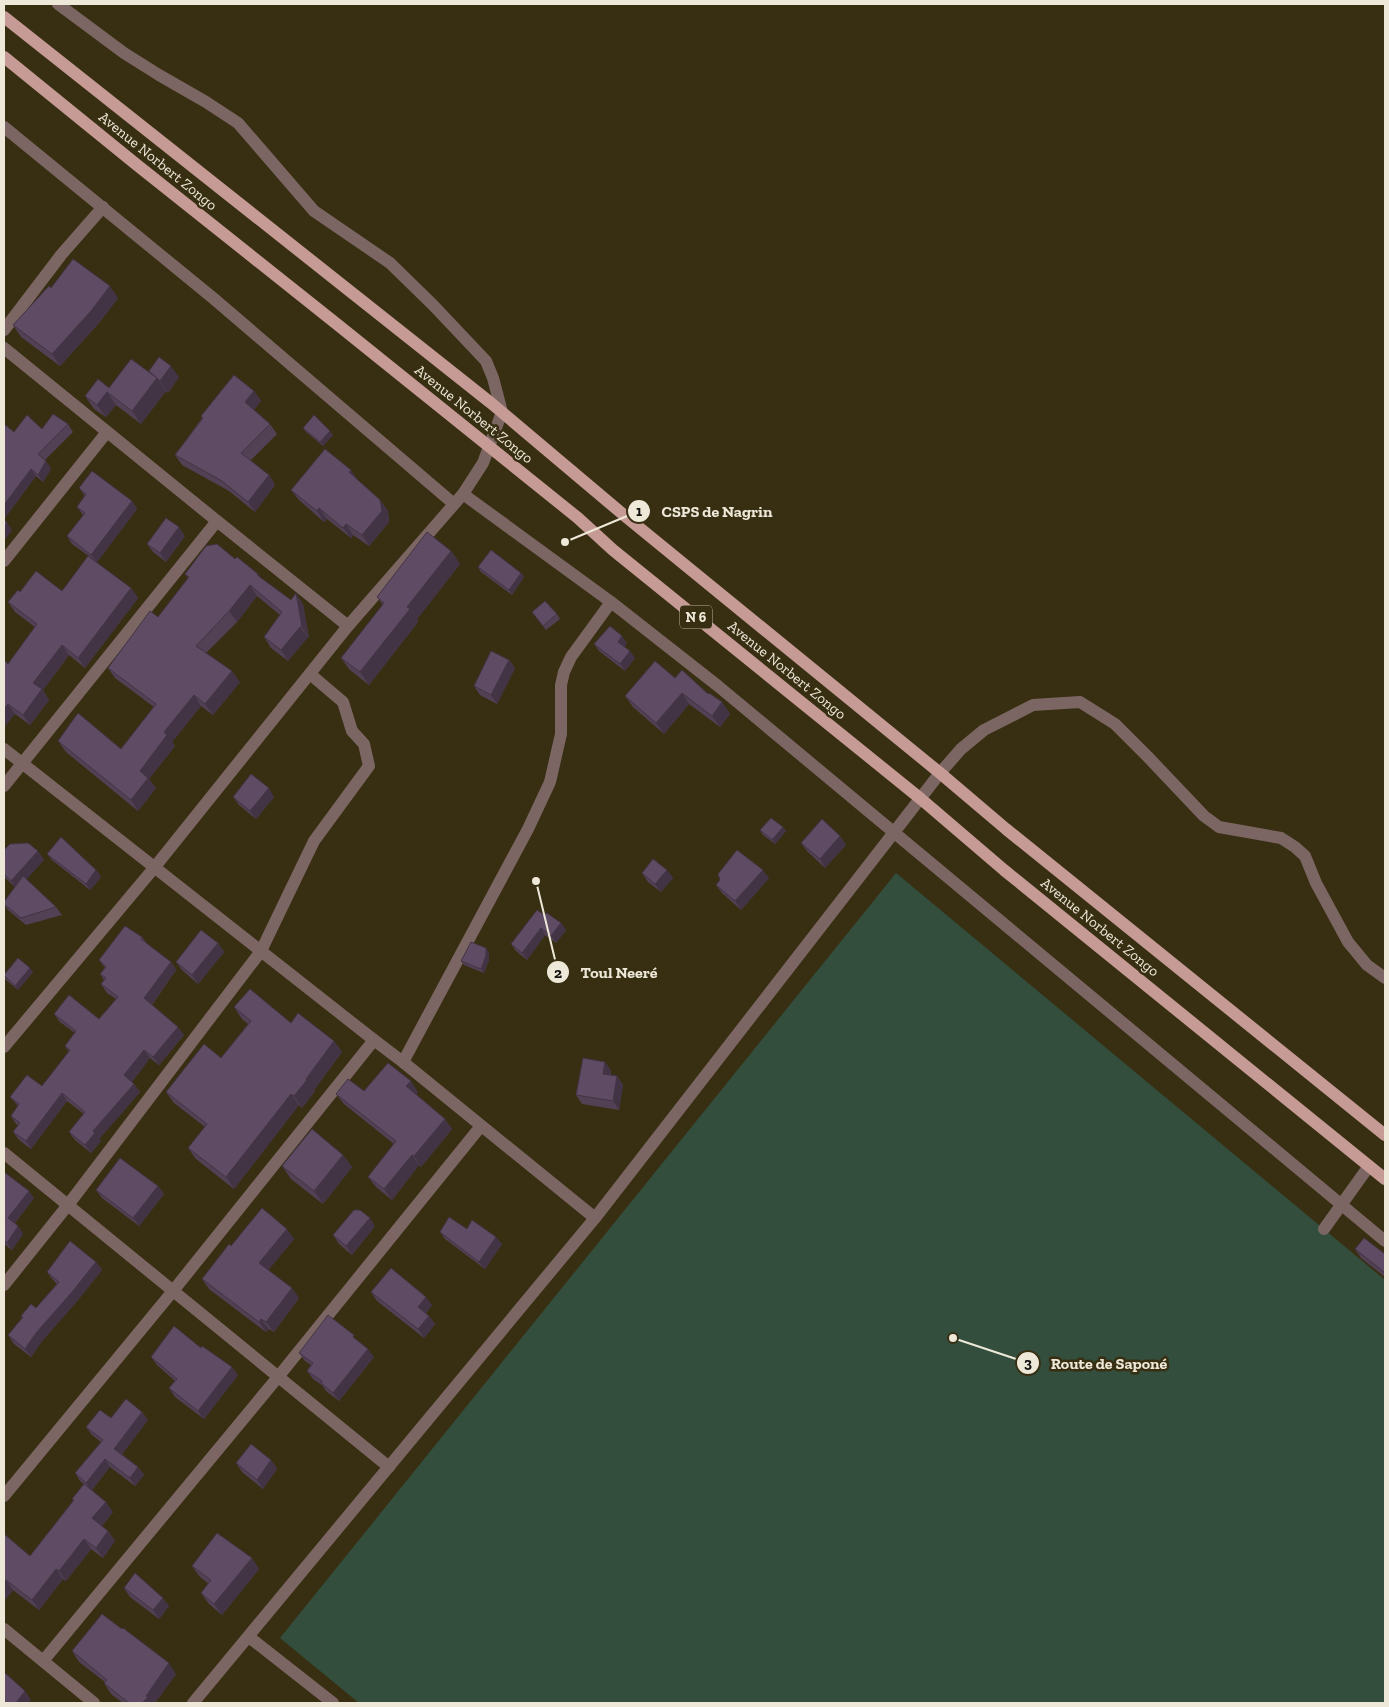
<svg xmlns="http://www.w3.org/2000/svg" width="1389" height="1707" viewBox="0 0 1389 1707" font-family="'Zilla Slab',serif">
	<style>
		.green { fill: #334e3d }
		.lines { fill: none; stroke-linecap: round; stroke-linejoin: round }
		.minor { stroke: #7c6663; stroke-width: 12 }
		.major { stroke: #c69b95; stroke-width: 12 }
		.wall { fill: #524055 }
		.shaded-wall { fill: #423445 }
		.building { fill: #5f4b63; stroke: #423445 }
		.labels { text-anchor: middle; dominant-baseline: central; stroke-width: 5; stroke-linejoin: round; paint-order: stroke }
		.shield { fill: #382f13; stroke: #b7b09d; stroke-width: 1 }
		.shield-label { font-size: 14px; font-weight: bold; fill: #eee8d8 }
		.street-label { font-size: 15px; fill: #eee8d8; stroke: #382f13 }
		.leader { fill: none; stroke: #eee8d8; stroke-width: 2 }
		.callout-dot { fill: #eee8d8; stroke: #382f13; stroke-width: 2 }
		.mark-label { font-size: 15px; text-anchor: middle; font-weight: bold; fill: #111 }
		.callout-label { font-size: 16px; text-anchor: middle; font-weight: bold; fill: #eee8d8; stroke: #382f13; stroke-width: 5; stroke-linejoin: round; paint-order: stroke }
	</style>
	<rect width="100%" height="100%" fill="#382f13"/>
	<polygon class="green" points="896,873 1385,1280 1385,1703 359,1703 280,1638"/>
	<g class="lines">
		<g class="minor">
			<polyline points="4,127 213,298 454,504"/>
			<polyline points="4,330 61,255 103,207"/>
			<polyline points="4,348 217,521 348,626"/>
			<polyline points="463,494 611,602 718,686 1385,1241"/>
			<polyline points="4,561 107,432"/>
			<polyline points="4,749 374,1040 403,1062 595,1218"/>
			<polyline points="4,786 217,521"/>
			<polyline points="4,1047 154,868 348,626 463,494 483,463 502,412 493,378 486,361 433,305 390,263 314,211 238,123 206,102 159,75 124,53 58,4"/>
			<polyline points="403,1062 528,829 550,782 561,734 561,685 564,672 571,657 611,602"/>
			<polyline points="4,1153 389,1467"/>
			<polyline points="1324,1229 1369,1166"/>
			<polyline points="4,1285 68,1205 261,951 314,841 369,766 364,744 352,731 343,702 310,674"/>
			<polyline points="4,1496 173,1291 374,1040"/>
			<polyline points="4,1629 94,1703"/>
			<polyline points="249,1637 333,1703"/>
			<polyline points="43,1661 278,1377 481,1126"/>
			<polyline points="193,1703 595,1218 940,773 961,749 984,730 1033,705 1080,702 1115,724 1148,757 1204,816 1219,827 1281,838 1295,847 1305,856 1316,883 1348,942 1367,965 1385,978"/>
		</g>
		<g class="major">
			<polyline points="4,17 491,403 625,516 940,773 1006,829 1385,1135"/>
			<polyline points="4,57 137,165 338,325 578,518 613,550 921,799 1004,870 1385,1179"/>
		</g>
	</g>
	<g class="wall">
		<polygon points="51,288 118,298 99,323 60,366 21,337 13,325"/>
		<polygon points="149,371 179,377 168,393 166,391 141,424 116,405 106,417 94,409 85,396 151,374"/>
		<polygon points="254,391 261,401 254,410 270,424 277,434 250,461 269,475 275,485 255,512 229,491 182,465 175,455 202,418 201,416"/>
		<polygon points="68,424 73,432 45,460 51,469 43,482 36,476 4,519 14,432 42,429"/>
		<polygon points="303,428 333,435 323,446 306,432"/>
		<polygon points="358,480 380,500 388,511 389,522 369,546 353,535 351,538 327,519 324,522 299,500 291,490"/>
		<polygon points="79,488 132,501 137,509 97,562 72,544 67,536 83,515 77,507 85,496"/>
		<polygon points="185,536 166,562 153,552 147,544"/>
		<polygon points="451,551 460,564 417,619 418,622 369,685 350,670 341,658 383,605 377,597"/>
		<polygon points="235,559 258,574 262,579 291,600 303,604 309,638 308,637 288,661 271,648 264,637 280,615 257,596 237,622 206,653 240,682 213,715 201,706 172,742 175,746 149,779 156,788 138,811 66,752 58,741 121,749 154,707 115,678 108,668 158,617 188,578 185,574"/>
		<polygon points="478,567 521,573 524,577 512,595 481,572"/>
		<polygon points="131,588 138,598 85,668 69,655 43,690 49,700 30,725 15,714 4,727 8,664 35,627 15,612 8,602 20,592"/>
		<polygon points="532,612 557,614 560,619 546,630"/>
		<polygon points="627,643 624,647 635,658 625,671 599,651 594,644"/>
		<polygon points="509,660 515,668 497,704 480,695 474,686"/>
		<polygon points="675,678 708,694 722,702 730,714 720,727 689,704 664,734 633,707 625,696"/>
		<polygon points="233,797 274,797 256,819 239,805"/>
		<polygon points="783,827 786,831 775,844 763,835 760,830"/>
		<polygon points="840,836 846,845 825,868 807,851 801,843"/>
		<polygon points="4,850 38,851 44,860 26,879 56,907 62,915 26,925 8,910 4,904 4,902 15,887 4,877"/>
		<polygon points="47,854 96,870 101,877 90,890 52,860"/>
		<polygon points="667,870 673,878 661,892 648,882 642,873"/>
		<polygon points="769,878 741,910 722,893 716,885 720,880"/>
		<polygon points="544,915 561,923 566,930 556,943 545,935 527,960 516,951 511,944"/>
		<polygon points="142,937 148,945 171,962 176,970 152,1005 184,1035 159,1065 150,1058 132,1082 134,1084 140,1092 99,1139 101,1141 91,1153 75,1140 69,1132 84,1114 67,1101 31,1149 19,1140 13,1132 18,1125 16,1124 11,1116 18,1106 10,1097 42,1086 69,1052 65,1046 75,1033 60,1022 54,1014 99,1019 116,999 107,993 101,984 104,980 100,974 105,968 99,960"/>
		<polygon points="218,943 224,952 198,984 182,970 176,962"/>
		<polygon points="489,952 489,960 484,973 464,965 461,961"/>
		<polygon points="33,972 18,990 6,980 4,976"/>
		<polygon points="234,1007 291,1023 334,1041 342,1052 314,1090 315,1091 302,1108 299,1105 234,1189 196,1159 188,1148 205,1127 174,1103 166,1092 221,1058 248,1024 242,1019"/>
		<polygon points="611,1070 611,1075 617,1076 623,1085 619,1110 582,1104 576,1095"/>
		<polygon points="364,1091 418,1092 416,1094 445,1119 452,1129 421,1167 419,1165 392,1200 376,1187 368,1177 394,1144 344,1104 336,1094"/>
		<polygon points="343,1155 352,1167 323,1204 291,1179 282,1166"/>
		<polygon points="4,1172 34,1198 15,1223 18,1226 23,1234 12,1250 4,1244"/>
		<polygon points="158,1186 164,1194 139,1226 102,1198 96,1190"/>
		<polygon points="375,1226 352,1255 339,1244 333,1235"/>
		<polygon points="467,1229 502,1244 485,1269 445,1239 440,1232"/>
		<polygon points="294,1239 268,1270 299,1298 274,1332 269,1329 266,1332 209,1289 202,1279 231,1246"/>
		<polygon points="1355,1249 1385,1254 1385,1277 1361,1258"/>
		<polygon points="96,1262 102,1270 78,1300 42,1341 31,1357 14,1344 8,1335 23,1318 21,1316 36,1308 57,1284 53,1280 47,1272"/>
		<polygon points="371,1292 432,1305 426,1313 429,1316 435,1324 424,1338 377,1301"/>
		<polygon points="359,1342 374,1357 339,1401 326,1391 323,1386 313,1379 307,1371 311,1365 305,1361 299,1353"/>
		<polygon points="201,1348 238,1375 204,1419 175,1397 169,1388 175,1381 157,1365 151,1357"/>
		<polygon points="142,1412 148,1420 122,1454 138,1467 144,1475 135,1486 110,1467 92,1490 113,1512 102,1526 108,1531 115,1541 103,1558 91,1549 66,1581 63,1579 39,1610 13,1590 4,1601 4,1534 30,1556 73,1501 72,1499 84,1484 80,1481 75,1473 101,1442 92,1435 86,1427 111,1418"/>
		<polygon points="271,1460 277,1469 263,1489 242,1472 236,1463"/>
		<polygon points="192,1566 259,1569 222,1615 209,1604 201,1593 208,1583 200,1577"/>
		<polygon points="124,1588 169,1606 159,1619 130,1597"/>
		<polygon points="72,1651 176,1674 155,1703 123,1703 111,1694 104,1683 105,1682 79,1662"/>
	</g>
	<g class="shaded-wall">
		<polygon points="110,286 118,298 99,323 60,366 52,354"/>
		<polygon points="171,366 179,377 168,393 160,381"/>
		<polygon points="157,378 166,391 141,424 132,411"/>
		<polygon points="254,391 261,401 252,412 245,402"/>
		<polygon points="107,392 116,405 106,417 97,405"/>
		<polygon points="330,431 333,435 323,446 320,442"/>
		<polygon points="46,461 51,469 43,482 38,475"/>
		<polygon points="31,469 36,476 4,519 4,505"/>
		<polygon points="351,470 358,480 356,483 349,472"/>
		<polygon points="269,475 275,485 255,512 248,502"/>
		<polygon points="380,500 388,511 389,522 369,546 362,535"/>
		<polygon points="132,501 137,509 97,562 91,555"/>
		<polygon points="319,508 327,519 324,522 317,511"/>
		<polygon points="7,523 12,530 4,541 4,527"/>
		<polygon points="346,524 353,535 351,538 343,528"/>
		<polygon points="179,527 185,536 166,562 160,553"/>
		<polygon points="451,551 460,564 417,619 418,622 369,685 360,672 407,607"/>
		<polygon points="521,573 524,577 512,595 509,590"/>
		<polygon points="250,585 257,596 237,622 229,611"/>
		<polygon points="131,588 138,598 85,668 78,658"/>
		<polygon points="296,593 303,604 309,638 302,627"/>
		<polygon points="300,627 308,637 288,661 281,650"/>
		<polygon points="622,636 627,643 623,649 618,642"/>
		<polygon points="62,645 69,655 43,690 49,700 30,725 23,715 33,683"/>
		<polygon points="630,651 635,658 625,671 620,664"/>
		<polygon points="509,660 515,668 497,704 491,695"/>
		<polygon points="232,671 240,682 213,715 205,704"/>
		<polygon points="682,693 689,704 664,734 656,723"/>
		<polygon points="194,695 201,706 172,742 175,746 149,779 156,788 138,811 131,800 140,771 164,732"/>
		<polygon points="722,702 730,714 720,727 712,716"/>
		<polygon points="8,704 15,714 4,727 4,709"/>
		<polygon points="269,788 274,797 256,819 250,811"/>
		<polygon points="783,827 786,831 775,844 772,840"/>
		<polygon points="840,836 846,845 825,868 820,859"/>
		<polygon points="38,851 44,860 17,890 11,881"/>
		<polygon points="96,870 101,877 90,890 86,884"/>
		<polygon points="667,870 673,878 661,892 655,884"/>
		<polygon points="763,870 769,878 741,910 735,901"/>
		<polygon points="561,923 566,930 556,943 551,936"/>
		<polygon points="541,928 545,935 527,960 522,953"/>
		<polygon points="218,943 224,952 198,984 192,975"/>
		<polygon points="486,948 489,952 489,960 484,973 481,969"/>
		<polygon points="171,962 176,970 150,1007 144,998"/>
		<polygon points="30,968 33,972 18,990 15,986"/>
		<polygon points="178,1027 184,1035 159,1065 153,1057"/>
		<polygon points="334,1041 342,1052 314,1090 315,1091 302,1108 294,1096 306,1079"/>
		<polygon points="144,1050 150,1058 130,1084 124,1075"/>
		<polygon points="605,1062 611,1070 609,1083 603,1074"/>
		<polygon points="617,1076 623,1085 619,1110 613,1101"/>
		<polygon points="411,1081 418,1092 414,1097 406,1086"/>
		<polygon points="134,1084 140,1092 99,1139 101,1141 91,1153 85,1145 93,1131"/>
		<polygon points="62,1093 67,1101 31,1149 26,1141"/>
		<polygon points="291,1094 299,1105 234,1189 226,1177"/>
		<polygon points="445,1119 452,1129 421,1167 414,1156"/>
		<polygon points="343,1155 352,1167 323,1204 314,1191"/>
		<polygon points="412,1155 419,1165 392,1200 384,1189"/>
		<polygon points="158,1186 164,1194 139,1226 133,1218"/>
		<polygon points="29,1191 34,1198 13,1225 8,1218"/>
		<polygon points="370,1218 375,1226 352,1255 346,1246"/>
		<polygon points="18,1226 23,1234 12,1250 7,1243"/>
		<polygon points="287,1229 294,1239 266,1273 259,1263"/>
		<polygon points="496,1237 502,1244 485,1269 479,1262"/>
		<polygon points="96,1262 102,1270 78,1300 42,1341 31,1357 25,1349 36,1333"/>
		<polygon points="292,1288 299,1298 274,1332 266,1322"/>
		<polygon points="426,1297 432,1305 424,1316 418,1307"/>
		<polygon points="429,1316 435,1324 424,1338 418,1329"/>
		<polygon points="261,1319 269,1329 266,1332 259,1322"/>
		<polygon points="368,1349 374,1357 339,1401 333,1393"/>
		<polygon points="232,1367 238,1375 204,1419 198,1411"/>
		<polygon points="142,1412 148,1420 120,1457 114,1449"/>
		<polygon points="105,1459 110,1467 91,1491 86,1483"/>
		<polygon points="271,1460 277,1469 263,1489 257,1480"/>
		<polygon points="138,1467 144,1475 135,1486 130,1478"/>
		<polygon points="106,1502 113,1512 100,1528 92,1518"/>
		<polygon points="108,1531 115,1541 103,1558 96,1548"/>
		<polygon points="84,1539 91,1549 66,1581 59,1571"/>
		<polygon points="252,1558 259,1569 222,1615 214,1604"/>
		<polygon points="56,1569 63,1579 39,1610 32,1600"/>
		<polygon points="6,1580 13,1590 4,1601 4,1583"/>
		<polygon points="163,1598 169,1606 159,1619 153,1610"/>
		<polygon points="169,1663 176,1674 155,1703 142,1703 146,1696"/>
		<polygon points="25,1691 31,1700 28,1703 16,1703"/>
	</g>
	<g class="building">
		<polygon points="73,259 110,286 91,311 52,354 13,325 49,286 51,288"/>
		<polygon points="159,357 171,366 160,381 149,371"/>
		<polygon points="131,359 157,378 132,411 107,392 97,405 85,396 98,379 109,388"/>
		<polygon points="234,375 254,391 245,402 270,424 241,453 269,475 248,502 222,481 175,455 203,418 201,416"/>
		<polygon points="53,414 68,424 38,454 46,461 38,475 31,469 4,505 4,424 14,432 27,415 42,429"/>
		<polygon points="314,415 330,431 320,442 303,428"/>
		<polygon points="325,449 351,470 349,472 380,500 382,511 362,535 346,524 343,528 319,508 317,511 291,490"/>
		<polygon points="92,471 132,501 91,555 67,536 85,513 77,507 86,494 79,488"/>
		<polygon points="166,518 179,527 160,553 147,544"/>
		<polygon points="4,519 7,523 4,527"/>
		<polygon points="427,532 451,551 407,607 410,609 360,672 341,658 384,603 377,597"/>
		<polygon points="217,544 235,559 237,557 258,574 257,575 291,600 296,593 302,627 300,627 281,650 264,637 282,612 250,585 229,611 196,646 232,671 205,704 194,695 164,732 167,735 140,771 148,778 131,800 58,741 78,713 121,749 156,704 108,668 150,611 158,617 189,577 185,574 206,546"/>
		<polygon points="491,550 521,573 509,590 478,567"/>
		<polygon points="88,556 131,588 78,658 62,645 33,683 42,689 23,715 8,704 4,709 4,660 8,664 37,624 8,602 18,590 20,592 36,571 62,591"/>
		<polygon points="545,601 557,614 543,626 532,612"/>
		<polygon points="610,626 622,636 618,642 630,651 620,664 594,644"/>
		<polygon points="491,651 509,660 491,695 474,686"/>
		<polygon points="655,661 675,678 682,670 708,694 709,693 722,702 712,716 682,693 656,723 625,696"/>
		<polygon points="251,774 269,788 250,811 233,797"/>
		<polygon points="771,818 783,827 772,840 760,830"/>
		<polygon points="822,819 840,836 820,859 801,843"/>
		<polygon points="61,837 96,870 86,884 47,854"/>
		<polygon points="28,843 38,851 11,881 4,874 4,850 10,844"/>
		<polygon points="737,850 763,870 735,901 716,885 720,880 718,874"/>
		<polygon points="653,859 667,870 655,884 642,873"/>
		<polygon points="23,876 56,907 21,918 4,904 4,902"/>
		<polygon points="537,910 544,915 547,913 561,923 551,936 541,928 522,953 511,944"/>
		<polygon points="125,926 142,937 141,939 171,962 144,998 178,1027 153,1057 144,1050 124,1075 134,1084 93,1131 95,1133 85,1145 69,1132 85,1112 62,1093 26,1141 13,1132 20,1123 11,1116 19,1104 10,1097 27,1075 42,1086 70,1050 65,1046 76,1031 54,1014 69,995 99,1019 118,997 101,984 106,978 100,974 106,967 99,960"/>
		<polygon points="201,930 218,943 192,975 176,962"/>
		<polygon points="471,942 486,948 486,956 481,969 461,961"/>
		<polygon points="18,958 30,968 15,986 4,975"/>
		<polygon points="250,989 291,1023 298,1013 334,1041 306,1079 307,1080 294,1096 291,1094 226,1177 188,1148 207,1124 166,1092 204,1044 221,1058 251,1021 234,1007"/>
		<polygon points="583,1058 605,1062 603,1074 617,1076 613,1101 576,1095"/>
		<polygon points="388,1063 411,1081 406,1086 445,1119 414,1156 412,1155 384,1189 368,1177 396,1141 336,1094 348,1079 364,1091"/>
		<polygon points="312,1129 343,1155 314,1191 282,1166"/>
		<polygon points="120,1158 158,1186 133,1218 96,1190"/>
		<polygon points="4,1172 29,1191 8,1218 18,1226 7,1243 4,1240"/>
		<polygon points="262,1208 287,1229 259,1263 292,1288 266,1322 261,1319 259,1322 202,1279 229,1244 231,1246"/>
		<polygon points="354,1210 360,1210 370,1218 346,1246 333,1235"/>
		<polygon points="449,1217 467,1229 472,1220 496,1237 479,1262 440,1232"/>
		<polygon points="1364,1238 1385,1254 1385,1271 1384,1272 1355,1249"/>
		<polygon points="70,1241 96,1262 72,1292 36,1333 25,1349 8,1335 23,1317 21,1316 31,1304 36,1308 59,1282 47,1272"/>
		<polygon points="391,1268 426,1297 418,1307 429,1316 418,1329 371,1292"/>
		<polygon points="328,1315 354,1335 353,1337 368,1349 333,1393 321,1383 322,1381 307,1371 313,1363 299,1353"/>
		<polygon points="174,1326 201,1348 202,1346 232,1367 198,1411 169,1388 177,1379 151,1357"/>
		<polygon points="126,1399 142,1412 114,1449 138,1467 130,1478 105,1459 86,1483 75,1473 103,1440 86,1427 100,1410 111,1418"/>
		<polygon points="251,1444 271,1460 257,1480 236,1463"/>
		<polygon points="84,1484 106,1502 92,1518 108,1531 96,1548 84,1539 59,1571 56,1569 32,1600 6,1580 4,1583 4,1534 30,1556 74,1500 72,1499"/>
		<polygon points="217,1533 252,1558 214,1604 201,1593 211,1580 192,1566"/>
		<polygon points="135,1573 163,1598 153,1610 124,1588"/>
		<polygon points="102,1614 122,1629 123,1628 169,1663 146,1696 148,1697 142,1703 129,1703 104,1683 107,1680 72,1651"/>
		<polygon points="4,1672 25,1691 16,1703 4,1703"/>
	</g>
	<g class="labels">
		<rect class="shield" x="680" y="605.5" width="32" height="23" rx="4"/>
		<g class="shield-label">
			<text x="696" y="617">N 6</text>
		</g>
		<g class="street-label">
			<text transform="translate(158 161) rotate(39)">Avenue Norbert Zongo</text>
			<text transform="translate(474 414) rotate(39)">Avenue Norbert Zongo</text>
			<text transform="translate(787 670) rotate(39)">Avenue Norbert Zongo</text>
			<text transform="translate(1100 927) rotate(39)">Avenue Norbert Zongo</text>
		</g>
	</g>
	<path class="leader" d="M565 542L639 511M536 881L558 972M953 1338L1028 1363"/>
	<g class="callout-dot">
		<circle cx="565" cy="542" r="5"/>
		<circle cx="536" cy="881" r="5"/>
		<circle cx="953" cy="1338" r="5"/>
		<circle cx="639" cy="511" r="12"/>
		<circle cx="558" cy="972" r="12"/>
		<circle cx="1028" cy="1363" r="12"/>
	</g>
	<g class="mark-label">
		<text x="639" y="516">1</text>
		<text x="558" y="978">2</text>
		<text x="1028" y="1368">3</text>
	</g>
	<g class="callout-label">
		<text x="717" y="517">CSPS de Nagrin</text>
		<text x="619" y="978">Toul Neeré</text>
		<text x="1109" y="1369">Route de Saponé</text>
	</g>
	<rect width="1389" height="1707" fill="none" stroke="#eee8d8" stroke-width="10"/>
</svg>
